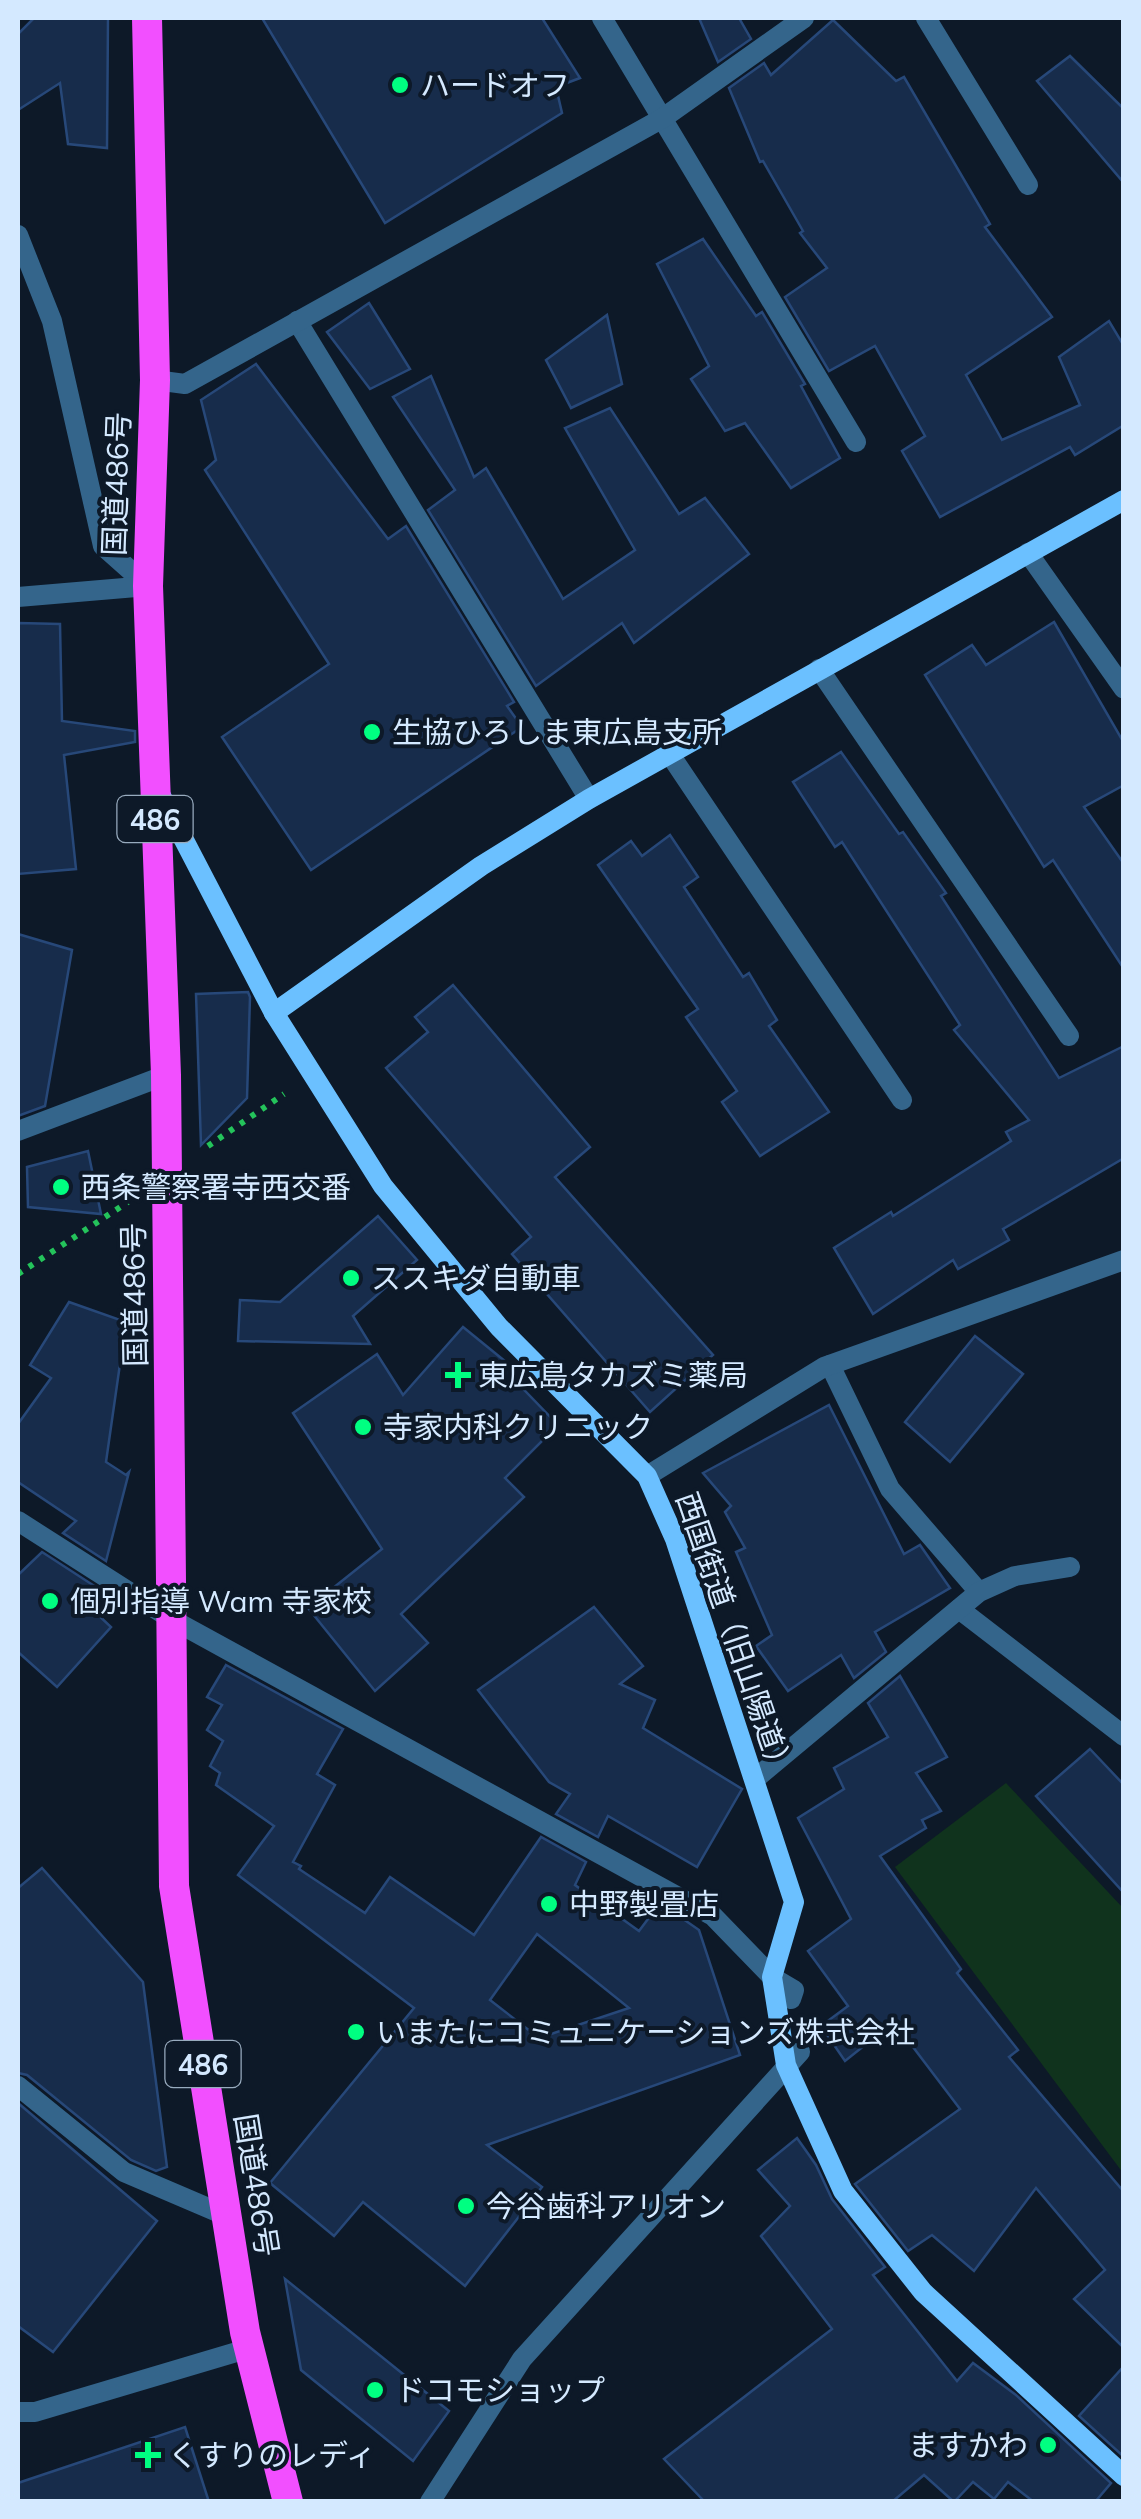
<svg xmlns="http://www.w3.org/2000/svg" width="1141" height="2519" viewBox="0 0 1141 2519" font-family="Mulish,'Noto Sans JP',sans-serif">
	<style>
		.green { fill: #10331d }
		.building { fill: #172c4b; stroke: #274879; stroke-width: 2.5; fill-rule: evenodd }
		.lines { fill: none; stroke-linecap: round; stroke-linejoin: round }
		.path { stroke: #24c35b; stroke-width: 6; stroke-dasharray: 5 8; stroke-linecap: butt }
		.lane { stroke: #34658b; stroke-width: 20 }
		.street { stroke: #34658b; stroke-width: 20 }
		.secondary { stroke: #6bc0ff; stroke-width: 20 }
		.highway { stroke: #f24fff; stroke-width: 30 }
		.poi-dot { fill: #00ff81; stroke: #0d1928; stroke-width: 4 }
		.labels { text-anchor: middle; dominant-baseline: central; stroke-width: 8; stroke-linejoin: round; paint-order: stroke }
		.shield { fill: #0d1928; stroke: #98abbe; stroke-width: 2.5 }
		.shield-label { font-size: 28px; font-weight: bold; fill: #d4e9ff }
		.poi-label { font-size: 30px; fill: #d4e9ff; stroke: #0d1928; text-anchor: start }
		.street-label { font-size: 30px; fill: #d4e9ff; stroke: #0d1928 }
	</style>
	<rect width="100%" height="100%" fill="#0d1928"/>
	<polygon class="green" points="1006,1783 1123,1908 1123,2173 895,1867"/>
	<g class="building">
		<polygon points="34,18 108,18 107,148 68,144 60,83 18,110 18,34"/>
		<polygon points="262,18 542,18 580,78 556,87 562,113 385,223"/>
		<polygon points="699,18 739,18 751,39 718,62"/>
		<polygon points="833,20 896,81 904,77 990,224 985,227 1052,317 966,375 1002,440 1080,405 1059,357 1109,321 1124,346 1124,425 1075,455 1070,447 940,517 902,451 925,436 875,346 829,371 785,297 827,268 800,233 803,231 763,161 760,162 729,88 764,63 771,75"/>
		<polygon points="1070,56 1124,109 1124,183 1037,81"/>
		<polygon points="703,239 756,316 762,312 805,384 801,386 840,458 791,488 745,423 725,431 691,379 709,366 657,264"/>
		<polygon points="369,303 410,369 370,389 327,332"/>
		<polygon points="607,315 622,384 571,408 546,360"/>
		<polygon points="256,364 388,539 406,526 514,702 507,706 522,727 311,870 222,737 329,664 205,470 216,460 201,400"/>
		<polygon points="431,376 474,477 486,468 563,599 635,550 565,428 610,408 679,514 705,498 749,554 634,643 622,623 536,686 428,510 455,490 393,397"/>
		<polygon points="1054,622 1124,743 1124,785 1084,807 1124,864 1124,969 1053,860 1044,867 925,675 972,645 986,665"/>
		<polygon points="18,623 60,624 62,721 135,731 135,742 64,755 76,869 18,874"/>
		<polygon points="841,752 899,834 903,832 946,893 941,896 1059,1078 1124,1046 1124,1158 1003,1229 1009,1240 958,1269 953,1260 873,1314 834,1248 891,1212 893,1216 1011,1141 1006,1132 1029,1120 954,1030 960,1025 842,842 835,847 793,782"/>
		<polygon points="670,835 698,877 684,887 743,977 749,973 777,1020 769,1026 829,1112 760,1156 722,1102 737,1091 686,1017 698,1009 598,865 631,841 642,856"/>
		<polygon points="18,934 72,950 45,1106 18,1116"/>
		<polygon points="453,985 590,1147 555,1177 713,1355 650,1412 512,1254 531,1237 386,1068 428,1032 415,1017"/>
		<polygon points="248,992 250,997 247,1098 201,1145 196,994"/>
		<polygon points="88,1151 101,1214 28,1207 27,1167"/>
		<polygon points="378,1216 417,1260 353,1316 370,1344 238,1341 240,1300 280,1302"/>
		<polygon points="69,1302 126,1322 106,1462 126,1475 129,1472 106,1561 63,1533 76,1521 18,1482 18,1424 51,1378 30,1365"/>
		<polygon points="463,1327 506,1362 502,1367 558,1425 505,1478 524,1497 401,1614 428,1643 375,1691 308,1608 382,1549 293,1413 377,1354 403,1395"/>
		<polygon points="975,1336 1023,1374 950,1462 905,1422"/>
		<polygon points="829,1405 904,1554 920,1545 950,1588 875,1632 886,1652 854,1678 841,1655 788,1691 756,1646 772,1635 736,1552 745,1548 725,1512 731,1506 703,1473"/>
		<polygon points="42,1552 99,1589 93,1610 111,1627 57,1687 18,1652 18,1575"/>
		<polygon points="594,1607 643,1666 620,1684 655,1700 643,1728 742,1789 697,1867 608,1816 598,1837 556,1814 570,1794 549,1782 478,1690"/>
		<path d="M 226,1665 L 343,1729 L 317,1774 L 335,1785 L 293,1862 L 301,1866 L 299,1869 L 365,1913 L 390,1877 L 474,1935 L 541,1837 L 586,1862 L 575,1885 L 639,1931 L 660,1903 L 699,1930 L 740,2055 L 487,2145 L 542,2187 L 465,2286 L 363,2202 L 334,2236 L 270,2183 L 414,2008 L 238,1875 L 274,1826 L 216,1785 L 220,1773 L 210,1766 L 223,1741 L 207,1730 L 222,1705 L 207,1697 ZM 537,1934 L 629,2008 L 539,2038 L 490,2000 Z"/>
		<polygon points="900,1676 947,1757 916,1773 941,1811 922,1820 926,1828 880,1856 961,1969 957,1973 1018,2050 1009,2057 1124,2192 1124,2348 1074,2299 1105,2270 1036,2188 974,2271 932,2235 908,2251 855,2184 960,2109 894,2022 845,2061 821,2026 848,2006 808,1951 851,1919 798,1818 844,1789 834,1768 888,1737 868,1703"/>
		<polygon points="1090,1749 1124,1785 1124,1893 1036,1796"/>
		<polygon points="42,1868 143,1982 167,2167 156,2171 131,2160 27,2075 18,2073 18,1888"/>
		<polygon points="18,2103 157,2221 53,2352 18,2326"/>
		<polygon points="797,2138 816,2165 832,2199 885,2267 873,2275 957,2381 973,2363 1016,2395 1111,2483 1095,2502 1034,2502 1008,2482 994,2499 973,2482 954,2502 924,2475 892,2502 704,2501 664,2459 832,2329 761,2236 790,2206 758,2170"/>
		<polygon points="285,2279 449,2411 413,2461 301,2370"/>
		<polygon points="1124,2366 1124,2457 1079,2416"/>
		<polygon points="185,2427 209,2502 18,2502 18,2483"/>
	</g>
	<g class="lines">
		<g class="path">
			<polyline points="208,1146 284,1094"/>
			<polyline points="18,1274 128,1202"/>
		</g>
		<polyline class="lane" points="959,1609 1124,1736"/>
		<g class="street">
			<polyline points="602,18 856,442"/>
			<polyline points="926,18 1028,185"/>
			<polyline points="18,235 52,321 103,546 148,586"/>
			<polyline points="297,321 589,799"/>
			<polyline points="155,380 185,384 663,118 804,18"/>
			<polyline points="1028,553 1124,689"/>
			<polyline points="18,597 148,586"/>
			<polyline points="819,669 1069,1036"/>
			<polyline points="669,753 902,1100"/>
			<polyline points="18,1131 166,1075"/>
			<polyline points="830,1365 890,1489 979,1592"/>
			<polyline points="647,1476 824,1367 1124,1260"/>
			<polyline points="18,1521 173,1620 713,1916 772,1977 794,1990 791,1999"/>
			<polyline points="755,1779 979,1592 1015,1576 1070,1567"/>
			<polyline points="18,2086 124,2172 227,2216"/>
			<polyline points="18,2412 35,2412 250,2348"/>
			<polyline points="430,2502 522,2359 800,2052"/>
		</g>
		<g class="secondary">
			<polyline points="159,792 274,1013 383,1186 499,1327 647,1476 675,1539 794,1902 772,1977 786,2065 843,2191 923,2292 1124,2476"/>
			<polyline points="274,1013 481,866 589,799 1124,500"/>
		</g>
		<polyline class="highway" points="147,18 155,380 148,586 166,1075 174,1886 245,2332 288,2502"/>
	</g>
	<g class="poi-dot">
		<circle cx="400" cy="85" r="10"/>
		<circle cx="372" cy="732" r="10"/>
		<circle cx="61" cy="1187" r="10"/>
		<circle cx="351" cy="1278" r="10"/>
		<path d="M453 1360h10v10h10v10h-10v10h-10v-10h-10v-10h10z"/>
		<circle cx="363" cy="1427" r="10"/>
		<circle cx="50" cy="1601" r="10"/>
		<circle cx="549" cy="1904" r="10"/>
		<circle cx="356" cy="2032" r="10"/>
		<circle cx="466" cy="2206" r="10"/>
		<circle cx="375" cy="2390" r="10"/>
		<circle cx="1048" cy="2445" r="10"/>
		<path d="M143 2440h10v10h10v10h-10v10h-10v-10h-10v-10h10z"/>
	</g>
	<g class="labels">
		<g class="shield">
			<rect x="117.5" y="796" width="75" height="46" rx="8"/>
			<rect x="165.5" y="2041" width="75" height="46" rx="8"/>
		</g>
		<g class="shield-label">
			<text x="155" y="819">486</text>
			<text x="203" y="2064">486</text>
		</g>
		<g class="poi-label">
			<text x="420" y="85">ハードオフ</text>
			<text x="392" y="732">生協ひろしま東広島支所</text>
			<text x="81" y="1187">西条警察署寺西交番</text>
			<text x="371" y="1278">ススキダ自動車</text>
			<text x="478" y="1375">東広島タカズミ薬局</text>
			<text x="383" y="1427">寺家内科クリニック</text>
			<text x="70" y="1601">個別指導 Wam 寺家校</text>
			<text x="569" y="1904">中野製畳店</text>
			<text x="376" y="2032">いまたにコミュニケーションズ株式会社</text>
			<text x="486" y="2206">今谷歯科アリオン</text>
			<text x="395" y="2390">ドコモショップ</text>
			<text x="1028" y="2445" text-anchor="end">ますかわ</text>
			<text x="168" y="2455">くすりのレディ</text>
		</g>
		<g class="street-label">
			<text transform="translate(116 484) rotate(-88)">国道486号</text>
			<text transform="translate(134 1295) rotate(-91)">国道486号</text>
			<text transform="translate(735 1635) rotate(71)">西国街道（旧山陽道）</text>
			<text transform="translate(257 2185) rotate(81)">国道486号</text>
		</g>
	</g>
	<rect width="1141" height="2519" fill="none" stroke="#d4e9ff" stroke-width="40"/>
</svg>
